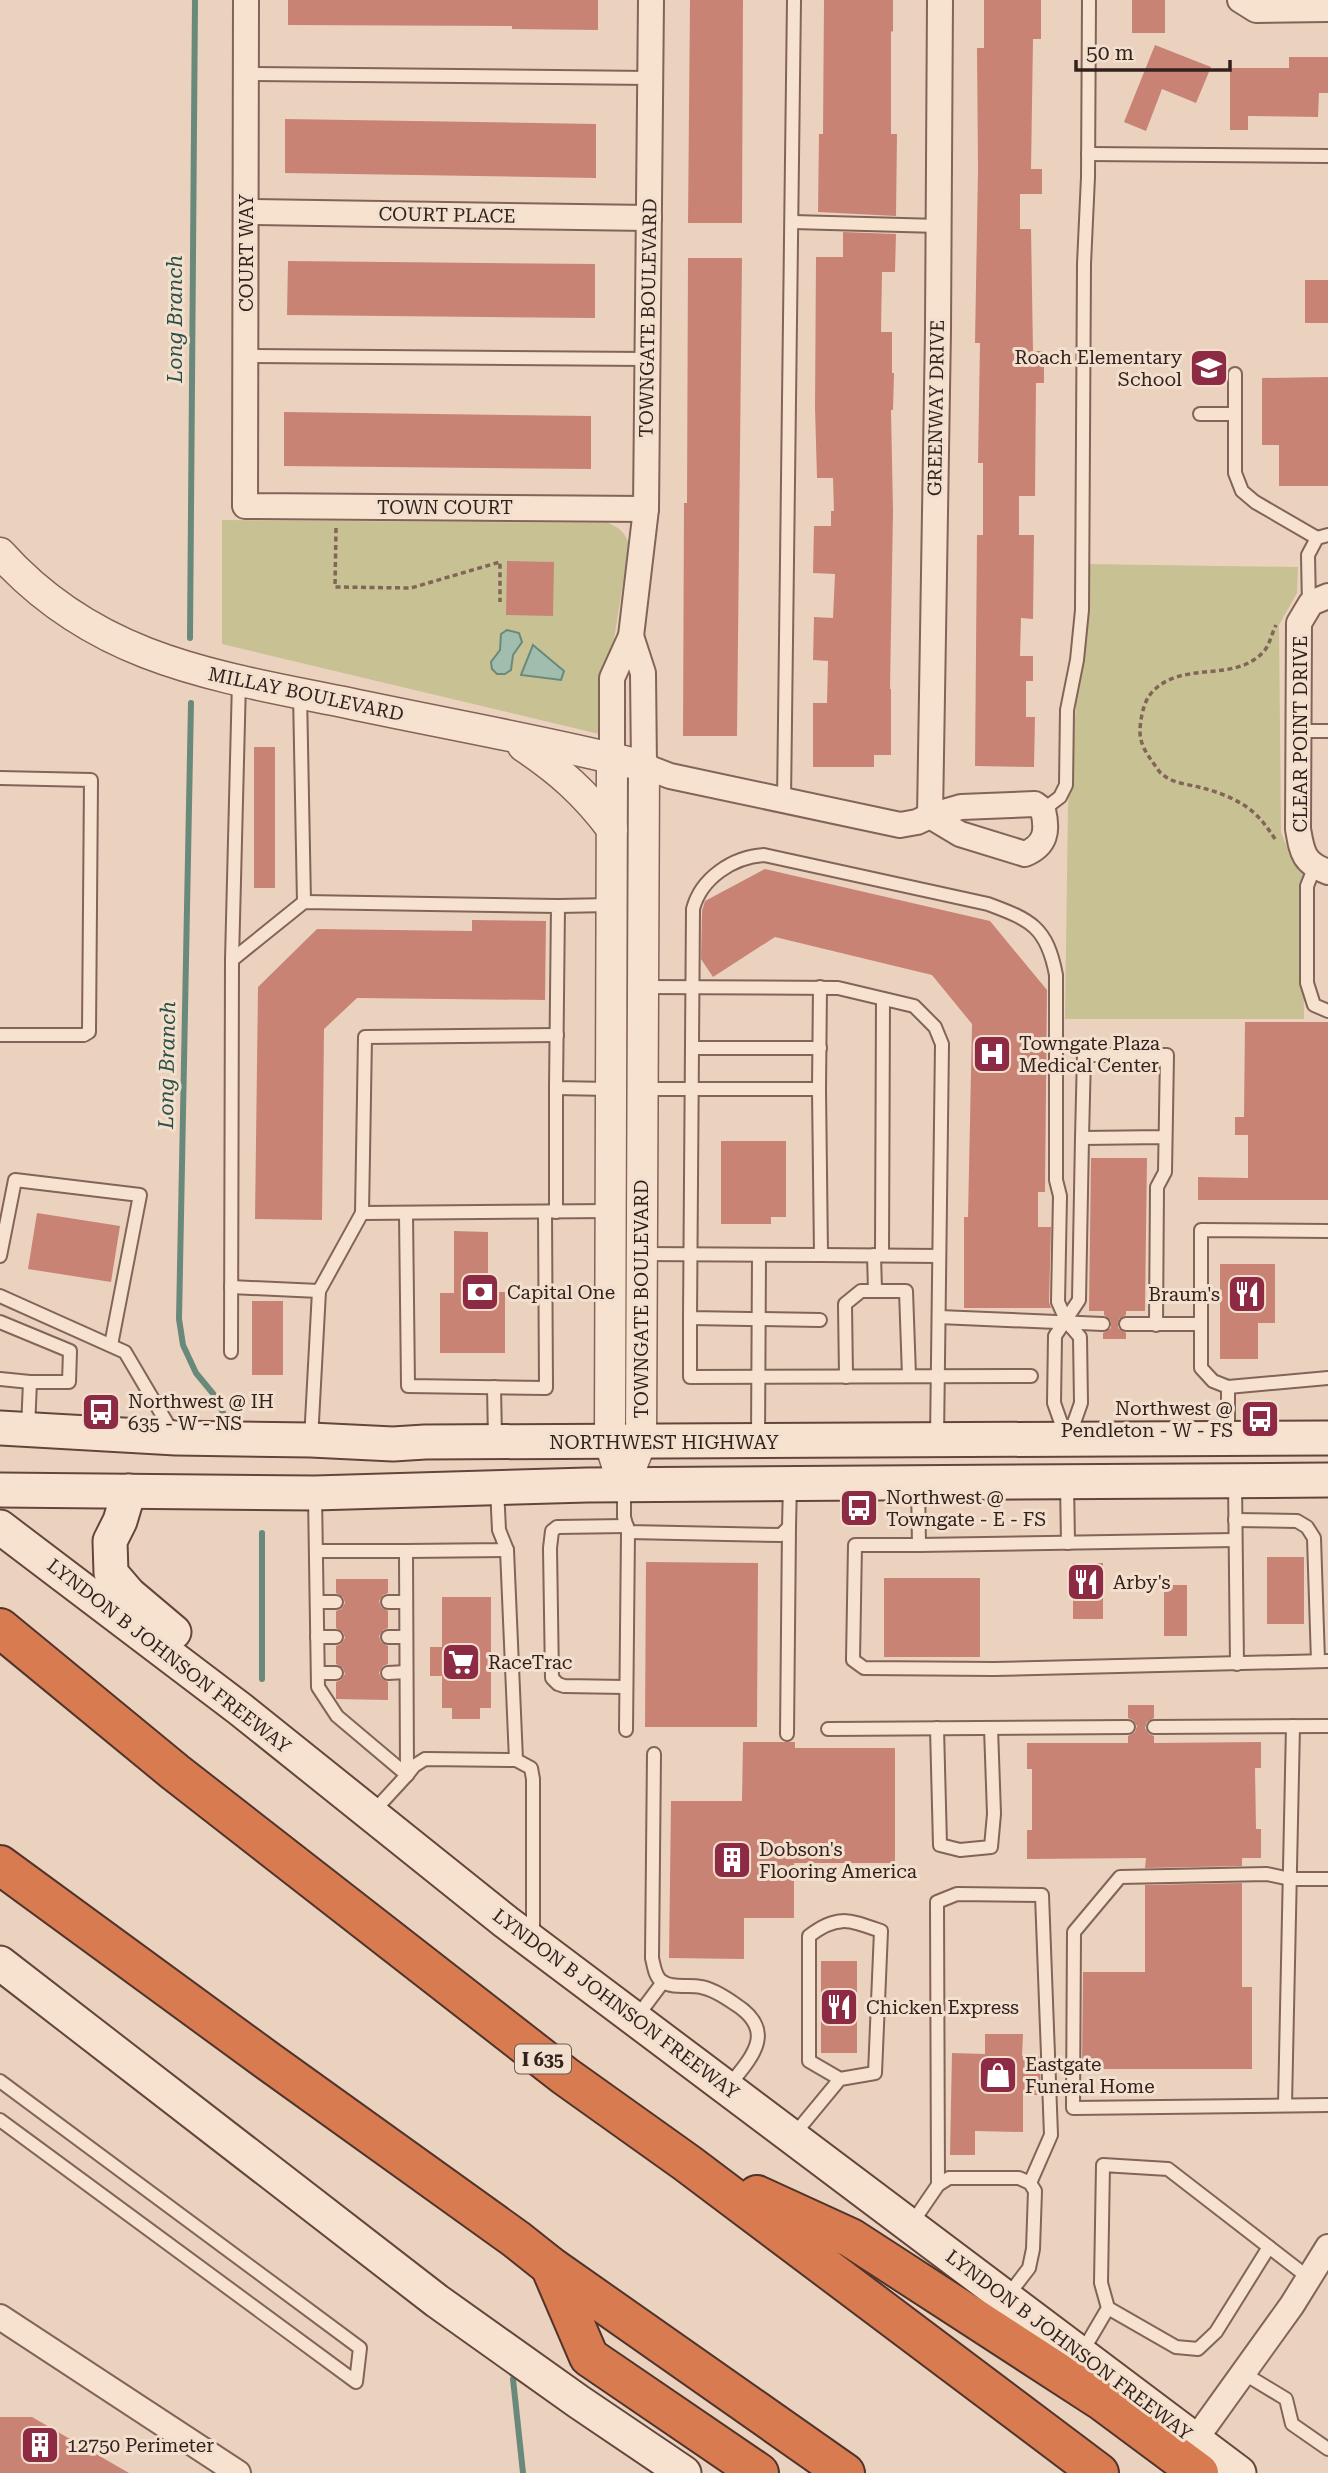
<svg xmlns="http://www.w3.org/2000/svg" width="1328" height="2473" viewBox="0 0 1328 2473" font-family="'Roboto Serif',serif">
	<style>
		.green { fill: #c8c193 }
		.water { fill: #a1bdae; stroke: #698a7a; stroke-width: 2 }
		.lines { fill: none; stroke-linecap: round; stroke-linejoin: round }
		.stream { stroke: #698a7a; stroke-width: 6 }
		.building { fill: #c88375 }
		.service-casing { stroke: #826458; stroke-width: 16 }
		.minor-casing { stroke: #826458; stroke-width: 28 }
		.tertiary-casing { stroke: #826458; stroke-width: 33 }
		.secondary-casing { stroke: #64453b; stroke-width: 37 }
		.motorway-casing { stroke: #50342c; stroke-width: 42 }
		.path { stroke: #826458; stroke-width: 3.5; stroke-dasharray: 5 3.5; stroke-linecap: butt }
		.service { stroke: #f7e2d0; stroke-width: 12 }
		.minor { stroke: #f7e2d0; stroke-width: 24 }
		.tertiary { stroke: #f7e2d0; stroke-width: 30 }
		.secondary { stroke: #f7e2d0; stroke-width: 33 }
		.motorway { stroke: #d97b50; stroke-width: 38 }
		.labels { text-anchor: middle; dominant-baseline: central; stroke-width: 6; stroke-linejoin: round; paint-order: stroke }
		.shield { fill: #f3dfcd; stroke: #6c5a51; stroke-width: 2 }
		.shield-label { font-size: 18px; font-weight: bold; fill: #32211c }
		.street-label { font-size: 19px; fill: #32211c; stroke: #f3dfcd }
		.poi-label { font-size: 19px; fill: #32211c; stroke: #f3dfcd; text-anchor: start }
		.water-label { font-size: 21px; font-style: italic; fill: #2b5146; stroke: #f3dfcd }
	</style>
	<rect width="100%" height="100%" fill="#ebd2be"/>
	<g class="green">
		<path d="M 222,520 L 608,523 C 620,528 625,532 629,545 L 599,734 L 222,644 Z"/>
		<polygon points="1087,564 1298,567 1297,593 1279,625 1281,832 1290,855 1303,868 1304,1019 1065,1019 1068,806"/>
	</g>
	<g class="water">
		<polygon points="507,630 519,633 522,642 513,655 511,670 505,674 497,674 492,669 491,662 500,650 501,634"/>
		<polygon points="533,645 564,671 561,680 521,675"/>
	</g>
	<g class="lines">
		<g class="stream">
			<polyline points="190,638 195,0"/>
			<polyline points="191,703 179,1319 183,1345 196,1373 215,1396 224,1415"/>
			<polyline points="262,1533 262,1679"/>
			<polyline points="513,2379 523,2473"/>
		</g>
	</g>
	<g class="building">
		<polygon points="288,0 598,0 598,30 512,29 512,26 288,25"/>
		<polygon points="690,0 743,0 742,223 688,223"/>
		<polygon points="824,0 893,0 893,32 891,31 891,134 897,134 896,216 818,212 819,134 823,134"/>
		<polygon points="984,0 1041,0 1041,39 1033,39 1031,169 1042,169 1042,194 1020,194 1020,229 1031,229 1033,351 1044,351 1044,383 1036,383 1035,496 1019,496 1019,535 1034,535 1033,619 1021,618 1020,656 1033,656 1033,681 1026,681 1026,717 1035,717 1034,767 975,766 977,535 983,535 983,463 978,463 980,343 975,343 978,169 977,48 984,48"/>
		<rect x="1132" y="0" width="33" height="33"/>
		<polygon points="1155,45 1211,67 1196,103 1162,89 1146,131 1124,122"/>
		<polygon points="1289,57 1328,57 1328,93 1319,93 1318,117 1248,116 1248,130 1230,130 1230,68 1289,68"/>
		<polygon points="285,119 596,124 596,178 285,173"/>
		<polygon points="843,232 896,234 895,272 882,272 881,332 892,332 892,373 894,373 893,410 891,410 893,511 890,689 891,689 891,755 874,755 874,767 813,767 813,703 827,703 828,661 813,660 814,617 833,618 835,574 813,573 814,526 831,526 831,511 834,511 833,478 817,478 815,408 816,257 843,257"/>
		<polygon points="688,258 742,258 737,736 683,736 684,503 687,503"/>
		<polygon points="288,261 595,264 595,318 287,315"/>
		<rect x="1305" y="280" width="23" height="43"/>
		<polygon points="1328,377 1328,486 1279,486 1279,445 1262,445 1262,378"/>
		<polygon points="284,412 591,416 591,469 284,466"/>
		<polygon points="507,561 554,562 553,616 506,615"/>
		<rect x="254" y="747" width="21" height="141"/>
		<polygon points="765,869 990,921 1047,990 1045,1192 1038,1192 1038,1227 1051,1227 1049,1302 1051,1308 964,1308 964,1217 968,1217 972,1024 932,975 775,937 713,977 701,959 702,911 705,901"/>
		<polygon points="472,920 546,921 545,1000 357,998 324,1029 322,1220 255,1219 258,987 317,929 472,931"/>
		<polygon points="1245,1022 1328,1022 1328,1200 1198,1200 1198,1177 1248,1178 1248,1135 1235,1135 1235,1117 1244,1117"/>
		<polygon points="721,1141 786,1141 786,1217 771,1217 771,1224 721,1224"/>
		<polygon points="1091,1158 1147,1158 1145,1311 1126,1311 1126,1315 1119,1319 1118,1328 1126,1333 1126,1339 1103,1339 1103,1333 1111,1328 1111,1321 1104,1315 1104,1311 1089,1311"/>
		<polygon points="37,1213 120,1226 111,1282 28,1269"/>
		<polygon points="454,1231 488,1232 488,1292 505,1292 505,1353 440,1353 440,1293 454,1293"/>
		<polygon points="1220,1264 1275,1264 1275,1323 1258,1323 1258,1359 1220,1359"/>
		<rect x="252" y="1301" width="31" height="74"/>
		<rect x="1267" y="1557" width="37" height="67"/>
		<polygon points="646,1562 758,1563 757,1727 645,1727"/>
		<rect x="1073" y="1563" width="30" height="56"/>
		<rect x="884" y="1578" width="96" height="79"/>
		<polygon points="336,1579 388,1579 388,1593 383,1595 379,1601 381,1607 388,1611 388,1628 383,1630 379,1636 381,1642 388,1646 388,1664 383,1666 379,1673 381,1678 388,1682 388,1700 336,1699 336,1682 341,1680 345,1674 343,1668 336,1664 336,1646 341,1644 345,1638 343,1632 336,1628 336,1611 341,1609 345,1603 343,1597 336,1593"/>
		<rect x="1164" y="1585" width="23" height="51"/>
		<polygon points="442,1597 491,1597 491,1708 480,1708 480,1719 452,1719 452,1708 442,1708 442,1676 430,1676 430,1647 442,1647"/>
		<polygon points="1128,1705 1154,1705 1154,1718 1147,1722 1145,1728 1149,1734 1154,1736 1154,1743 1261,1742 1261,1768 1255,1768 1256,1829 1261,1829 1261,1858 1242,1858 1242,1866 1145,1868 1146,1858 1027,1859 1027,1830 1032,1830 1032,1769 1027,1769 1027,1743 1128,1743 1128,1736 1135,1732 1137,1726 1133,1720 1128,1718"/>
		<polygon points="743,1742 795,1742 795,1748 895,1748 895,1863 794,1863 794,1918 744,1918 744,1959 669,1958 671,1801 742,1801"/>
		<polygon points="1242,1883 1242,1987 1252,1987 1252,2069 1082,2069 1083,1972 1145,1972 1145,1885"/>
		<rect x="821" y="1961" width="36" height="92"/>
		<polygon points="985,2034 1023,2034 1022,2056 1039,2056 1041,2095 1023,2095 1023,2132 975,2131 975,2155 950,2155 952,2053 985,2054"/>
		<polygon points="0,2417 32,2417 129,2473 0,2473"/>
	</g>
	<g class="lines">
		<g class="service-casing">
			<g id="service">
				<polyline points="246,74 650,78"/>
				<polyline points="1088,154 1328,156"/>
				<polyline points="793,222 939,226"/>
				<polyline points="246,356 647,359"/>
				<polyline points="1235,374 1235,473 1242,491 1255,502 1317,538"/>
				<polyline points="1200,414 1235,414"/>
				<polyline points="1309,606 1308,555 1317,538 1328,535"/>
				<polyline points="300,693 304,902"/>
				<polyline points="1299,731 1328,731"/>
				<polyline points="0,778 91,780 89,1032 84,1035 0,1035"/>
				<polyline points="784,801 794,0"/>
				<polyline points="1043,810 1060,797 1066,785 1067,710 1077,660 1082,610 1084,264 1088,177 1089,0"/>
				<polyline points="1315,866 1307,886 1307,983 1314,1005 1328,1011"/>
				<polyline points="558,906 611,905"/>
				<polyline points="232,960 239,681"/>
				<polyline points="643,987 838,988 914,1006 935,1027 942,1044 937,1439"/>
				<polyline points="692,1048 820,1048"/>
				<polyline points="642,1089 819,1089 821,1255 643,1254"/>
				<polyline points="819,1089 820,987"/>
				<polyline points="556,1212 556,1088"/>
				<polyline points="362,1213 365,1037 557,1035"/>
				<polyline points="406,1213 408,1386 546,1388 545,1212"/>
				<polyline points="1328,1231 1201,1230 1201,1368 1213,1381 1228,1387 1328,1378"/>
				<polyline points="821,1255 939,1256"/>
				<polyline points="874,1255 875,1290"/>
				<polyline points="882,1255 883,999"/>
				<polyline points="0,1256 15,1180 140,1195 111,1345"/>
				<polyline points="231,1287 319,1291 311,1440"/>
				<polyline points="319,1291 362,1213 610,1211"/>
				<polyline points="0,1296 125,1352 174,1435"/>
				<polyline points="939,1317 1103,1324"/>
				<polyline points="690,1318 690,1377 1031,1376"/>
				<path d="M 820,1320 L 690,1318 L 693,909 C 701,878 733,857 764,855 L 988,904 C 1031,920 1047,927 1056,975 L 1056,1180 L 1060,1196 L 1058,1302 L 1067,1322 L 1080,1337 L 1081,1403 L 1069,1437"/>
				<polyline points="0,1322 70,1351 69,1382 30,1382 28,1428"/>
				<polyline points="1126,1324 1201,1324"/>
				<polyline points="1156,1325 1157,1187 1165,1172 1167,1055 1084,1055 1082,1138 1165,1137"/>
				<polyline points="231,1352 232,960 304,902 558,906 556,1088 610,1089"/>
				<polyline points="846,1377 845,1304 861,1291 906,1291 909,1376"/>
				<polyline points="0,1379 30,1382"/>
				<polyline points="494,1387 495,1439"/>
				<polyline points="1228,1387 1228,1436"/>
				<polyline points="1066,1437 1054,1403 1055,1336 1079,1300 1082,1138"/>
				<polyline points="758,1440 759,1255"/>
				<polyline points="1235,1481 1237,1664"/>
				<polyline points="918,1482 919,1545 1235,1540"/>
				<polyline points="1067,1483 1068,1543"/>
				<polyline points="624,1485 624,1517 628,1532 781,1535 789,1527 790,1483"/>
				<polyline points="315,1496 318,1687 337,1716 407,1775 372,1813"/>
				<polyline points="1235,1520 1297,1521 1307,1527 1314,1538 1318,1661"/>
				<polyline points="919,1545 855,1545 853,1660 864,1668 994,1669 1328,1661"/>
				<polyline points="507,1550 516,1760"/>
				<polyline points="316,1551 406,1551 407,1775"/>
				<polyline points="406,1551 507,1550 499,1530 497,1488"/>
				<polyline points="317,1602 336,1602"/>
				<polyline points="388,1602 406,1602"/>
				<polyline points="317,1637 336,1637"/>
				<polyline points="388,1637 406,1637"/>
				<polyline points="318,1673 336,1673"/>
				<polyline points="388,1673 406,1672"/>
				<polyline points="625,1687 564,1686 558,1684 552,1678 550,1548 552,1531 557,1527 627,1526"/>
				<polyline points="1154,1727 1328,1726"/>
				<polyline points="937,1728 940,1845 960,1850 991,1847 994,1814 991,1728"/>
				<polyline points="828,1729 1128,1727"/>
				<polyline points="626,1730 628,1532"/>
				<polyline points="787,1734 789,1527"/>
				<path d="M 654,1754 L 652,1958 C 654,1966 655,1978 663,1982 C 674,1989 689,1984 701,1987 C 713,1989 725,1997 735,2004 C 779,2032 750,2059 727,2088"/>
				<polyline points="407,1775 414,1766 425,1759 516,1760 531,1768 533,1779 533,1936"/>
				<polyline points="1328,1879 1290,1879 1267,1874 1120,1877 1074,1932 1073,2108 1328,2105"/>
				<polyline points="636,2018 663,1982"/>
				<polyline points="0,2081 360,2348 356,2382 0,2120"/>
				<polyline points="1285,2105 1293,1726"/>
				<path d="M 792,2137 L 840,2079 L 875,2073 L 881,1931 C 850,1920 837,1914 809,1936 L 809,2061 L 840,2079"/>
				<polyline points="938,2185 937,1902 957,1894 1042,1895 1051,2135 1030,2183"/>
				<polyline points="910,2226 938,2185 949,2178 1019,2178 1030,2183 1035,2191 1033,2249 1029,2268 1006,2298"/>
				<polyline points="1108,2308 1176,2347 1198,2349 1216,2332 1269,2247"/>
				<polyline points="1081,2354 1108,2308 1101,2283 1103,2165 1168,2169 1309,2278"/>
				<polyline points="1243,2373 1286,2399 1292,2424 1328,2449"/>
			</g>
		</g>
		<g class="minor-casing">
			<g id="minor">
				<polyline points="246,0 245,506 646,509"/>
				<polyline points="1240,0 1256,10 1328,9"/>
				<polyline points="246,212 649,218"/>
				<path d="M 1328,596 L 1311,603 L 1299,623 L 1298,829 C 1302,852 1303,863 1328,872"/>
				<path d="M 631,636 L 643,673 L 644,766 L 670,776 L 900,825 L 917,822 L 930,816 L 960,834 L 1025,854 C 1046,845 1048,831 1043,810 L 1035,804 L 961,807 L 930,816 L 938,330 L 940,0"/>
				<polyline points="612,758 612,678 631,636 646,509 651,0"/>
				<polyline points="0,2317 238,2473"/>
				<polyline points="1195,2440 1292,2305 1328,2247"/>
			</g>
		</g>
		<g class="tertiary-casing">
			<g id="tertiary">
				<path d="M 0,553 C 96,660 215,676 348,703 C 446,724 546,741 644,766 L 641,1442 L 624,1485"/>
				<path d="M 523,746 C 560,771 585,793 612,829"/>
				<polyline points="612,758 610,1443 617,1465"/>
			</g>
		</g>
		<g class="secondary-casing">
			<g id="secondary">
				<polyline points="0,1428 176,1438 311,1440 393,1444 425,1442 1328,1438"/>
				<polyline points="0,1490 315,1493 587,1485 1328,1480"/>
				<polyline points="129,1491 120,1521 110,1541 111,1573 129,1594 174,1632"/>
				<polyline points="0,1527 240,1709 506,1922 1239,2473"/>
				<polyline points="0,1963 437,2301 579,2402 684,2473"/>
			</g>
		</g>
		<g class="motorway-casing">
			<g id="motorway">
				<polyline points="0,1628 175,1772 565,2076 687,2163 1099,2473"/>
				<polyline points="0,1865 268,2061 516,2239 550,2266 845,2473"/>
				<polyline points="757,2195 851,2238 1102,2401 1199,2473"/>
				<polyline points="550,2266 589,2357 759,2473"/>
			</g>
		</g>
		<g class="path">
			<polyline points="336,528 335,587 411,588 500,562 500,602"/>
			<path d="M 1275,839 C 1266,825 1256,812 1242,804 C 1231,797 1215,791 1202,788 C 1189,784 1173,784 1162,774 C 1158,771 1155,765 1152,761 C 1146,753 1140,743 1140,732 C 1140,721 1143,705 1149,696 C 1178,657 1235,686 1265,650 C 1270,643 1272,633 1276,625"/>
		</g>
		<use href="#service" class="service"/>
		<use href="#minor" class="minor"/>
		<use href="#tertiary" class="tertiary"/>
		<use href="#secondary" class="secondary"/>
		<use href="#motorway" class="motorway"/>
	</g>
	<defs>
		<g id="school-square" transform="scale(2.0125)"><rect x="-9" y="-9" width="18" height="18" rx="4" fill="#8e2b44" stroke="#f3dfcd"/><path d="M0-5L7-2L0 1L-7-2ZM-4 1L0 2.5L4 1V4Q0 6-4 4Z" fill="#fff"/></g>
		<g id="hospital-square" transform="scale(2.0125)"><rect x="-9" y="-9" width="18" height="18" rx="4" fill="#8e2b44" stroke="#f3dfcd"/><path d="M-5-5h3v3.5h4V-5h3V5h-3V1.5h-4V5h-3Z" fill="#fff"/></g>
		<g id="bank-square" transform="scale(2.0125)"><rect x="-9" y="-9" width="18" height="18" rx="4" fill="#8e2b44" stroke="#f3dfcd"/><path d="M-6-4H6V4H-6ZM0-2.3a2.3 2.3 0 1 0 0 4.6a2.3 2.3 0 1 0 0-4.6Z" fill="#fff"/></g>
		<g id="restaurant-square" transform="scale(2.0125)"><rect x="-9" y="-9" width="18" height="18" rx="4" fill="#8e2b44" stroke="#f3dfcd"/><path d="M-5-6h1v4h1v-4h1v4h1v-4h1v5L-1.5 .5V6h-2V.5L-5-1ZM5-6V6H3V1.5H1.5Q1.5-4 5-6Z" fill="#fff"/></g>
		<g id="bus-square" transform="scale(2.0125)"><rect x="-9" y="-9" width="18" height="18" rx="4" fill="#8e2b44" stroke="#f3dfcd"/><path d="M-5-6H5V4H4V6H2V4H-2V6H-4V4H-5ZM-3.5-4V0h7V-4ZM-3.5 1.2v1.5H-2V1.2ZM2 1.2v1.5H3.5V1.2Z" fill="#fff"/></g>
		<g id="supermarket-square" transform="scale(2.0125)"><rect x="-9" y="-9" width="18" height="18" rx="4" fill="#8e2b44" stroke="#f3dfcd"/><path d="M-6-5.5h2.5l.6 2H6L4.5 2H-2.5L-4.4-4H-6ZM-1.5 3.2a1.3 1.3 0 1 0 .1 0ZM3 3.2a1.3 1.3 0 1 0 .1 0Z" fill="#fff"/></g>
		<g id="building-square" transform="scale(2.0125)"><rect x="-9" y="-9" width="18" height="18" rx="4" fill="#8e2b44" stroke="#f3dfcd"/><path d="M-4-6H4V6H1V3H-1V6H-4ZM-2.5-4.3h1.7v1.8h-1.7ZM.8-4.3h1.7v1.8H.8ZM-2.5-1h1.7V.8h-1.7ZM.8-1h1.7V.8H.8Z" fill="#fff"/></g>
		<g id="shop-square" transform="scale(2.0125)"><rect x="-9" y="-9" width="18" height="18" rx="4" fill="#8e2b44" stroke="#f3dfcd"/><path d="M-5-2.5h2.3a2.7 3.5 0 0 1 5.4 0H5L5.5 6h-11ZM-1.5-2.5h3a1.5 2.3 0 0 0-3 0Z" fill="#fff"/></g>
	</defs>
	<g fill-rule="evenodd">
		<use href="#school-square" x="1209" y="368"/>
		<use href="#hospital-square" x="992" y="1054"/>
		<use href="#bank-square" x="480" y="1292"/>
		<use href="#restaurant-square" x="1247" y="1294"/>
		<use href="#bus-square" x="101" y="1412"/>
		<use href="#bus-square" x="1260" y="1419"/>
		<use href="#bus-square" x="859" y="1508"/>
		<use href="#restaurant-square" x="1086" y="1582"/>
		<use href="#supermarket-square" x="461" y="1662"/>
		<use href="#building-square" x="732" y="1860"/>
		<use href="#restaurant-square" x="839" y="2007"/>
		<use href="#shop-square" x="998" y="2075"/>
		<use href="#building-square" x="40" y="2445"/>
	</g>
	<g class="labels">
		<rect class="shield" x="515" y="2044.5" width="56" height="29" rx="5"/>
		<g class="shield-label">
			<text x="543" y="2059">I 635</text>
		</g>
		<g class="street-label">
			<text transform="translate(447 215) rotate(1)">COURT PLACE</text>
			<text transform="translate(246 253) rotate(-90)">COURT WAY</text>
			<text transform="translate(648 318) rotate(-89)">TOWNGATE BOULEVARD</text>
			<text transform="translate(936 408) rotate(-89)">GREENWAY DRIVE</text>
			<text x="445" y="507">TOWN COURT</text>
			<text transform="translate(306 694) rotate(12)">MILLAY BOULEVARD</text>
			<text transform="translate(1300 734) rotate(-90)">CLEAR POINT DRIVE</text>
			<text transform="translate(641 1299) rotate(-90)">TOWNGATE BOULEVARD</text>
			<text x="664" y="1442">NORTHWEST HIGHWAY</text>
			<text transform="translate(169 1656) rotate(38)">LYNDON B JOHNSON FREEWAY</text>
			<text transform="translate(616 2004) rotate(37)">LYNDON B JOHNSON FREEWAY</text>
			<text transform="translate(1069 2345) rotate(37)">LYNDON B JOHNSON FREEWAY</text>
		</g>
		<g class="poi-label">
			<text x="1182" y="357" text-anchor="end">Roach Elementary<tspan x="1182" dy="22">School</tspan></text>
			<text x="1019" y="1043">Towngate Plaza<tspan x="1019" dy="22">Medical Center</tspan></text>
			<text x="507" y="1292">Capital One</text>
			<text x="1220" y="1294" text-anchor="end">Braum's</text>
			<text x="128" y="1401">Northwest @ IH<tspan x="128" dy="22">635 - W - NS</tspan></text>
			<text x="1233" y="1408" text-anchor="end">Northwest @<tspan x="1233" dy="22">Pendleton - W - FS</tspan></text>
			<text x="886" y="1497">Northwest @<tspan x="886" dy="22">Towngate - E - FS</tspan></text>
			<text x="1113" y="1582">Arby's</text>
			<text x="488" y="1662">RaceTrac</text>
			<text x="759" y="1849">Dobson's<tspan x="759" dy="22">Flooring America</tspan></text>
			<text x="866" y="2007">Chicken Express</text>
			<text x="1025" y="2064">Eastgate<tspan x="1025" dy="22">Funeral Home</tspan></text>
			<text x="67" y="2445">12750 Perimeter</text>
		</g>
		<g class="water-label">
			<text transform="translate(175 319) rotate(-90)">Long Branch</text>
			<text transform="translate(167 1065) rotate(-89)">Long Branch</text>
		</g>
	</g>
	<path d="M1076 60v10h154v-10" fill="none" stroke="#32211c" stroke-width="3.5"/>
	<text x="1086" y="60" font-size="21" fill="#32211c" stroke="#f3dfcd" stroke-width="5" paint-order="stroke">50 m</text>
</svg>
